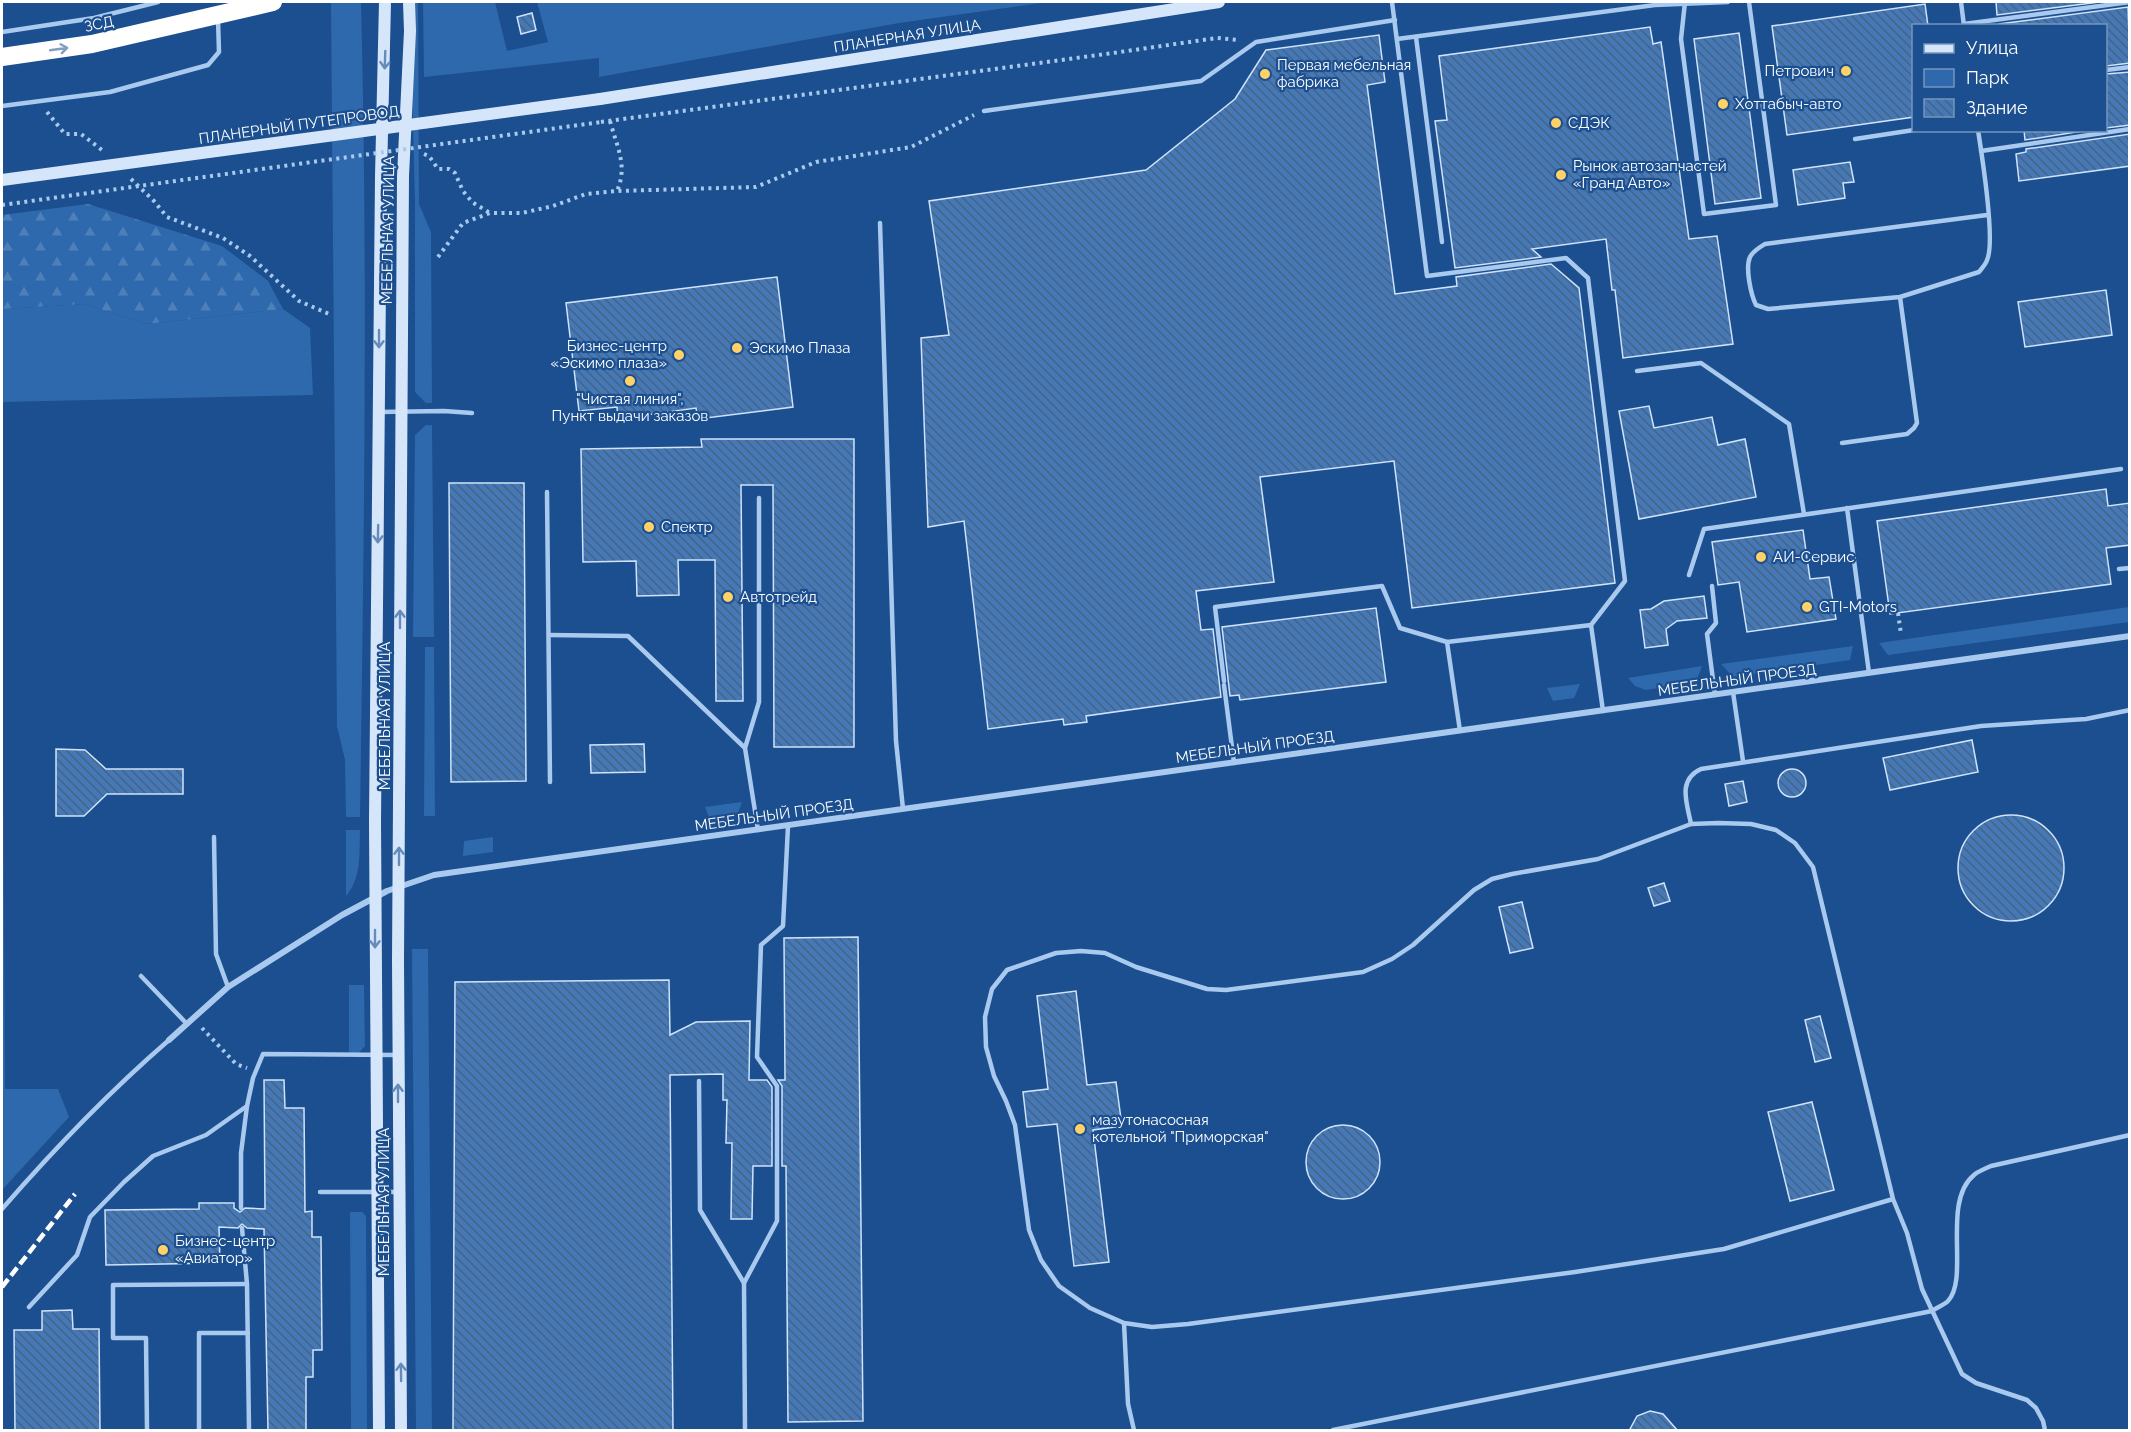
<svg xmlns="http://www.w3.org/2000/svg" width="2131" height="1432" viewBox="0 0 2131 1432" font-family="Raleway,sans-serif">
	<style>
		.green { fill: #2e69ad }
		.forest { fill: url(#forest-firs) }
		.building { fill: url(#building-back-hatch); stroke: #cfe3fa; stroke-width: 1.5 }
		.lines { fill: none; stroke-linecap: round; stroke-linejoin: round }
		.path { stroke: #a9c9ee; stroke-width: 4; stroke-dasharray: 3 4.5; stroke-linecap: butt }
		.lane { stroke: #a9c9ee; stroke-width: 4.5 }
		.street { stroke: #a9c9ee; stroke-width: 6 }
		.secondary { stroke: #d6e6fa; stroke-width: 12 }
		.rail { stroke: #fff; stroke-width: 4.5; stroke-dasharray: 10 4.5; stroke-linecap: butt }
		.path-bridge { stroke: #a9c9ee; stroke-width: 4; stroke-dasharray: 3 4.5; stroke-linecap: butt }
		.secondary-bridge { stroke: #d6e6fa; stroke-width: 12 }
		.highway-bridge { stroke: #fff; stroke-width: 18 }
		.oneway { stroke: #829ec1 }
		.oneway2 { stroke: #668bba }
		.poi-dot { fill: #ffd166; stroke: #1b4f8f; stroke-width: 2 }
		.labels { text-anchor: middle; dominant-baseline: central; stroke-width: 4.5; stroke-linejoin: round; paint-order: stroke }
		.street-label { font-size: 15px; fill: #fff; stroke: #1b4f8f }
		.poi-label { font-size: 15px; fill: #fff; stroke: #1b4f8f; text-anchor: start }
	</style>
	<defs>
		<pattern id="forest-firs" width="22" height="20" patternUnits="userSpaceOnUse" patternTransform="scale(1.5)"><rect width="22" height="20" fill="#2e69ad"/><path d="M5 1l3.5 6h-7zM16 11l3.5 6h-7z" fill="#4d80b9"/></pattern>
		<pattern id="building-back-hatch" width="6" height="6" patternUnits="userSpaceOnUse" patternTransform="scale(1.5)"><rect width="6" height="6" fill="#4478b7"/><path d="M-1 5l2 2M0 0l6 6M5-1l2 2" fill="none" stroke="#486282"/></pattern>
	</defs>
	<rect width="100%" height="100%" fill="#1b4f8f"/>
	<g class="green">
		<path d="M 331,2 L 361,2 C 368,274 364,545 360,817 L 346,817 L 345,760 L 337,726 Z"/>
		<polygon points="410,2 418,2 419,204 431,232 432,403 426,403 415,392 415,204"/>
		<polygon points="423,2 495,2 507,51 548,42 537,2 1049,2 899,23 599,77 599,58 424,77"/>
		<polygon points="85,304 146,324 283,309 310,328 313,395 2,402 2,309"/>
		<polygon points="426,425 432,425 434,637 413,637 415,435"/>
		<polygon points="2129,607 2129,622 1888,655 1879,643"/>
		<polygon points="2,612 5,1089 58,1089 69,1117 2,1190"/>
		<polygon points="1853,646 1850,660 1733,677 1721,664"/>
		<polygon points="425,647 434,647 435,816 424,816"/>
		<polygon points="1702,666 1696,682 1646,690 1635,686 1628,678"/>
		<polygon points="1580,684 1574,698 1553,701 1547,688"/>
		<polygon points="742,802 736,818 711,822 705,807"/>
		<path d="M 346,830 L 360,830 C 359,854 362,877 346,896 Z"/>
		<polygon points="493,837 493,852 463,856 464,841"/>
		<polygon points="412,949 428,949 432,1430 416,1430"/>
		<polygon points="349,985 364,985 365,1046 358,1054 349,1054"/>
		<polygon points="350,1212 362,1212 366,1216 367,1430 351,1430"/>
	</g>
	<polygon class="forest" points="88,204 222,246 268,281 283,309 146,324 85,304 2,309 2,215"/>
	<g class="building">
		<polygon points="1996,2 2100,2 1997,15"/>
		<polygon points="1925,4 1928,26 1914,26 1914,117 1787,135 1772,26"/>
		<polygon points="2128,7 2130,63 2106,66 2106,26 1999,26 1999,24"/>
		<polygon points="532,13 536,30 521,34 517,17"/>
		<polygon points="1650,27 1653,44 1661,42 1689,239 1717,236 1733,344 1623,358 1615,290 1612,290 1606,239 1532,249 1541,257 1455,268 1435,121 1447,120 1439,56"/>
		<polygon points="1739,33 1761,198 1715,204 1694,39"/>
		<polygon points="1379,35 1385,82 1367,85 1395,294 1457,286 1456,277 1551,264 1579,288 1615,583 1412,608 1394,461 1260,477 1274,582 1196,591 1201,630 1213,629 1221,697 1086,716 1087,722 1064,725 1063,719 988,729 964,521 928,527 921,338 949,335 929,201 1146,170 1235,99 1266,50"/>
		<polygon points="2130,72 2130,125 2106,128 2106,74"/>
		<polygon points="2024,130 2089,130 2025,140"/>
		<polygon points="2130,134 2130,166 2019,181 2016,154 2026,152 2026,149"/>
		<polygon points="1850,162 1854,182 1843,183 1845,198 1798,205 1793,170"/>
		<polygon points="777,277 793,407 698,419 696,408 618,419 617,407 579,411 566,303"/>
		<polygon points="2106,290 2112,335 2025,347 2018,302"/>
		<polygon points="1649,406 1654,428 1712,417 1718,445 1745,439 1756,497 1639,519 1619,411"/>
		<polygon points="701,439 854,439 854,747 774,747 773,485 741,485 743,701 716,701 715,560 678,560 679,595 637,596 636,561 583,562 581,449 702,447"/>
		<polygon points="449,483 524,483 526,781 451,782"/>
		<polygon points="2106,489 2108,506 2130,503 2130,545 2106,548 2111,584 1890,614 1877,521"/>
		<polygon points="1803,530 1810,579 1829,577 1836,619 1747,632 1739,582 1718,585 1712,542"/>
		<polygon points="1704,596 1707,618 1677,621 1666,629 1668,645 1645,648 1640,610 1651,609 1664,601"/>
		<polygon points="1376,608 1386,682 1240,700 1239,695 1230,696 1222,627"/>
		<polygon points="1972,740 1978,772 1890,790 1883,758"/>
		<polygon points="644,744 645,772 591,773 590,745"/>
		<polygon points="56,749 85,750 106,769 183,769 183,794 107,794 84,816 56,816"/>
		<circle cx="1792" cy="783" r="14"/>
		<polygon points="1743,781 1747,802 1729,806 1725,784"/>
		<circle cx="2011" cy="868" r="53"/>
		<polygon points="1664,883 1670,901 1654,906 1648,888"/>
		<polygon points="1522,902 1533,948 1510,953 1499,907"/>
		<polygon points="858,937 863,1421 788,1422 786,1166 782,1166 782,1086 778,1080 785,1080 784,938"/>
		<polygon points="669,980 670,1035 696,1022 750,1021 749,1080 767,1080 772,1087 772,1166 753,1166 752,1219 731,1219 732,1143 726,1143 727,1100 723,1100 723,1074 670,1075 673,1431 453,1431 455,982"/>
		<polygon points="1076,991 1087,1085 1116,1082 1122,1126 1093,1130 1109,1262 1074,1266 1057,1124 1027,1127 1023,1092 1048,1089 1037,996"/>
		<polygon points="1820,1016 1831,1058 1815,1062 1805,1020"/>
		<polygon points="264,1080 284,1080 285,1108 304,1108 305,1212 312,1211 312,1237 321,1237 322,1350 313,1350 313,1377 306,1377 306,1431 268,1431 264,1229 247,1228 242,1224 238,1228 219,1227 220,1263 106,1265 105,1210 199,1209 199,1203 234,1203 234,1208 240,1212 245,1208 265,1209"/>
		<polygon points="1812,1102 1834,1190 1790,1201 1768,1112"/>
		<circle cx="1343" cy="1162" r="37"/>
		<polygon points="72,1310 73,1329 99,1329 100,1431 15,1431 14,1330 42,1330 42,1311"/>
		<polygon points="1650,1411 1663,1414 1678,1431 1629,1431 1637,1416"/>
	</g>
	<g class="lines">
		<g class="path">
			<polyline points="47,112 65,134 81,134 102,150"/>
			<path d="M 610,121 C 617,147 628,166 617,191"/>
			<polyline points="601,122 1113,53 1217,38 1239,40"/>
			<polyline points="424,154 429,156 438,169 449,169 455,173 463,191 472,202 490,213"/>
			<polyline points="131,179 154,201 167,217 223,238 250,256 299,301 329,314"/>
			<polyline points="438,257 463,223 490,213 522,213 553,206 586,194 617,191 756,187 816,162 911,147 974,115"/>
			<polyline points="1898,613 1901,634"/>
			<polyline points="202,1028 236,1064 247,1068"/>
		</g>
		<g class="lane">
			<polyline points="1392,2 1427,276 1566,258 1588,278 1625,581 1591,625"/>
			<polyline points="1685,2 1681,39 1704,214 1776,205 1749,2"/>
			<polyline points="1961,2 1964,26"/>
			<polyline points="1964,24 2130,2"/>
			<polyline points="2,32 94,18 158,2"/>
			<polyline points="1416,37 1442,242"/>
			<polyline points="1397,39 1655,5 1728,2"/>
			<polyline points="2106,70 2130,67"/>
			<polyline points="2,106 110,92 208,65 219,52 218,19"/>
			<polyline points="984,111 1201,81 1256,42 1395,20"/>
			<path d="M 1978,130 C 1982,156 1996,241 1987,260 C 1986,264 1982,268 1979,272 L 1900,297 L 1768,309 L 1756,305 C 1751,295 1745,268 1750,257 C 1753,251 1760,247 1765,244 L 1987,215"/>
			<polyline points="1855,139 1914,130"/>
			<polyline points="1981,151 2130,129"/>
			<polyline points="880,223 896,741 903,809"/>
			<polyline points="1637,371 1701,363 1789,424 1804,514"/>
			<polyline points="379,412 444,411 472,413"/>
			<polyline points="1842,443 1907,434 1914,428 1917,423 1900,297"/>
			<polyline points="547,492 550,782"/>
			<polyline points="1847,508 1869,673"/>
			<polyline points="2119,569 2130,568"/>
			<polyline points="1689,575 1704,529 2121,469"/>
			<polyline points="1712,586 1716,623 1707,634 1715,695"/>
			<polyline points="549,635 628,636 745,748"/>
			<polyline points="1224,681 1215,607 1382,586 1400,628 1447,642"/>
			<polyline points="1224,685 1234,763"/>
			<polyline points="1733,692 1743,761"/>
			<polyline points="1460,731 1447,642 1591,625 1603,711"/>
			<path d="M 1691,824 C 1687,803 1677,780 1701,769 L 1981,726 L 2086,719 L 2130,710"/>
			<polyline points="758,830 745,748 759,702 759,498"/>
			<polyline points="214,837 216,954 228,987"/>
			<polyline points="141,976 187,1024"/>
			<polyline points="699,1081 700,1210 744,1283"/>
			<polyline points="320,1192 398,1192"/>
			<polyline points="1893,1199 1724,1249 1575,1272 1188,1324 1152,1327 1124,1323 1090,1308 1059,1286 1041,1260 1029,1230 1015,1125 1006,1101 994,1076 986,1047 985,1017 992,989 1007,970 1056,953 1081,951 1105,953 1136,967 1207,989 1226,990 1363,972 1392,959 1413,945 1474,890 1492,879 1512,874 1598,859 1691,824 1718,823 1751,824 1776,830 1795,843 1813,867 1893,1199 1907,1233 1922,1289 1962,1374 1976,1383 2027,1400 2036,1408 2043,1421 2045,1430"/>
			<polyline points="241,1208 241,1153 247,1106"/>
			<path d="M 2,1209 C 54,1149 109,1092 169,1040"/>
			<polyline points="242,1228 247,1284 249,1430"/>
			<polyline points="29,1307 77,1255 90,1217 124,1182 153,1156 206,1135 247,1106 253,1078 263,1054 398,1055"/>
			<polyline points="1124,1323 1128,1404 1134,1430"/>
			<polyline points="147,1430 146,1338 113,1338 113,1285 247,1284"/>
			<polyline points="199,1430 199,1333 248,1333"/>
			<polyline points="745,1430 744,1283 777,1221 777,1086 757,1057 761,945 783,926 788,826"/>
			<path d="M 1333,1430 L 1932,1311 C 1936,1308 1944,1305 1948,1301 C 1970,1278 1941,1202 1974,1175 C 1978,1171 1985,1169 1991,1166 L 2130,1135"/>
		</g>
		<polyline class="street" points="169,1040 228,987 342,915 387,891 434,875 2130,636"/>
		<g class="secondary">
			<polyline points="600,99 1219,2"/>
			<polyline points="379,1430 375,822 381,176 385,2"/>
			<polyline points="401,1430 398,960 403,176 410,31 409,2"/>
		</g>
		<polyline class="rail" points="2,1287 75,1194"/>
		<polyline class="path-bridge" points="2,205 601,122"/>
		<polyline class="secondary-bridge" points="2,180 600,99"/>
		<polyline class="highway-bridge" points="2,57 92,44 273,2"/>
	</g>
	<defs><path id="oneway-shaft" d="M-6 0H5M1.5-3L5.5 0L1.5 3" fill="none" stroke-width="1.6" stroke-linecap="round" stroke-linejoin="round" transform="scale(1.5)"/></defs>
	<use class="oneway" href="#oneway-shaft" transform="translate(59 49) rotate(-8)"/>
	<g class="oneway2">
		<use href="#oneway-shaft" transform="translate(385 60) rotate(92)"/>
		<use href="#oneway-shaft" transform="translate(379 339) rotate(90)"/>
		<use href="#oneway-shaft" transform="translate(378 534) rotate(91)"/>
		<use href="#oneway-shaft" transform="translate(400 619) rotate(-90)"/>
		<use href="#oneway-shaft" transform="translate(399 856) rotate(-90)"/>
		<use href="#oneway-shaft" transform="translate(375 939) rotate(90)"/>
		<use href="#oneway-shaft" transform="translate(398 1093) rotate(-90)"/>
		<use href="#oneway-shaft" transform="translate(401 1372) rotate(-91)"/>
	</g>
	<g class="poi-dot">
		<circle cx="1846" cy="71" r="6"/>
		<circle cx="1265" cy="74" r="6"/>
		<circle cx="1723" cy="104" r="6"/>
		<circle cx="1556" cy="123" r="6"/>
		<circle cx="1561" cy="175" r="6"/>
		<circle cx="737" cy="348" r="6"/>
		<circle cx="679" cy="355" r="6"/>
		<circle cx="630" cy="381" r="6"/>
		<circle cx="649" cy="527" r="6"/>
		<circle cx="1761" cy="557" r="6"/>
		<circle cx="728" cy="597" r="6"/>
		<circle cx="1807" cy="607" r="6"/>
		<circle cx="1080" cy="1129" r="6"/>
		<circle cx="163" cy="1250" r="6"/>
	</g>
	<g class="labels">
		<g class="street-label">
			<text transform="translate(99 24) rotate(-12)">ЗСД</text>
			<text transform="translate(907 36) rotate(-9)">ПЛАНЕРНАЯ УЛИЦА</text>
			<text transform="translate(299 125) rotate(-8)">ПЛАНЕРНЫЙ ПУТЕПРОВОД</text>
			<text transform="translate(388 230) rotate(-89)">МЕБЕЛЬНАЯ УЛИЦА</text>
			<text transform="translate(1737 680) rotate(-8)">МЕБЕЛЬНЫЙ ПРОЕЗД</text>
			<text transform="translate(385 716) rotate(-90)">МЕБЕЛЬНАЯ УЛИЦА</text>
			<text transform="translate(1255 747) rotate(-8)">МЕБЕЛЬНЫЙ ПРОЕЗД</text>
			<text transform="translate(774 815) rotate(-8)">МЕБЕЛЬНЫЙ ПРОЕЗД</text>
			<text transform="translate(384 1202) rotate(-90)">МЕБЕЛЬНАЯ УЛИЦА</text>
		</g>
		<g class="poi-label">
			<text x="1277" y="65">Первая мебельная<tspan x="1277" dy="17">фабрика</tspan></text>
			<text x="1834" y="71" text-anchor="end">Петрович</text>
			<text x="1735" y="104">Хоттабыч-авто</text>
			<text x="1568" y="123">СДЭК</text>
			<text x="1573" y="166">Рынок автозапчастей<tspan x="1573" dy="17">«Гранд Авто»</tspan></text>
			<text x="667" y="346" text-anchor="end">Бизнес-центр<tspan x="667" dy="17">«Эскимо плаза»</tspan></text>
			<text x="749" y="348">Эскимо Плаза</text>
			<text x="630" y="399" text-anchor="middle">"Чистая линия",<tspan x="630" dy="17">Пункт выдачи заказов</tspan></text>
			<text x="661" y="527">Спектр</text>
			<text x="1773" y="557">АИ-Сервис</text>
			<text x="740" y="597">Автотрейд</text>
			<text x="1819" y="607">GTI-Motors</text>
			<text x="1092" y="1120">мазутонасосная<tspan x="1092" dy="17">котельной "Приморская"</tspan></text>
			<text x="175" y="1241">Бизнес-центр<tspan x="175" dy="17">«Авиатор»</tspan></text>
		</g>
	</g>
	<rect width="2131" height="1432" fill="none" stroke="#ffffff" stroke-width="6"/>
	<rect x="1912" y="24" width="195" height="108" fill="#1b4f8f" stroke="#7695bc" stroke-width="1.5"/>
	<rect x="1924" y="44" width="30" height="9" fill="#d6e6fa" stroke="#7695bc" stroke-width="1.5"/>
	<text x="1966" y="54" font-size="18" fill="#ffffff">Улица</text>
	<rect x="1924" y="69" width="30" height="18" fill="#2e69ad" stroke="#7695bc" stroke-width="1.5"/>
	<text x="1966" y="84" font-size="18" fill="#ffffff">Парк</text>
	<rect x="1924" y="99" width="30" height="18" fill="url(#building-back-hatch)" stroke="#7695bc" stroke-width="1.5"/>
	<text x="1966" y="114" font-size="18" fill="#ffffff">Здание</text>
</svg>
